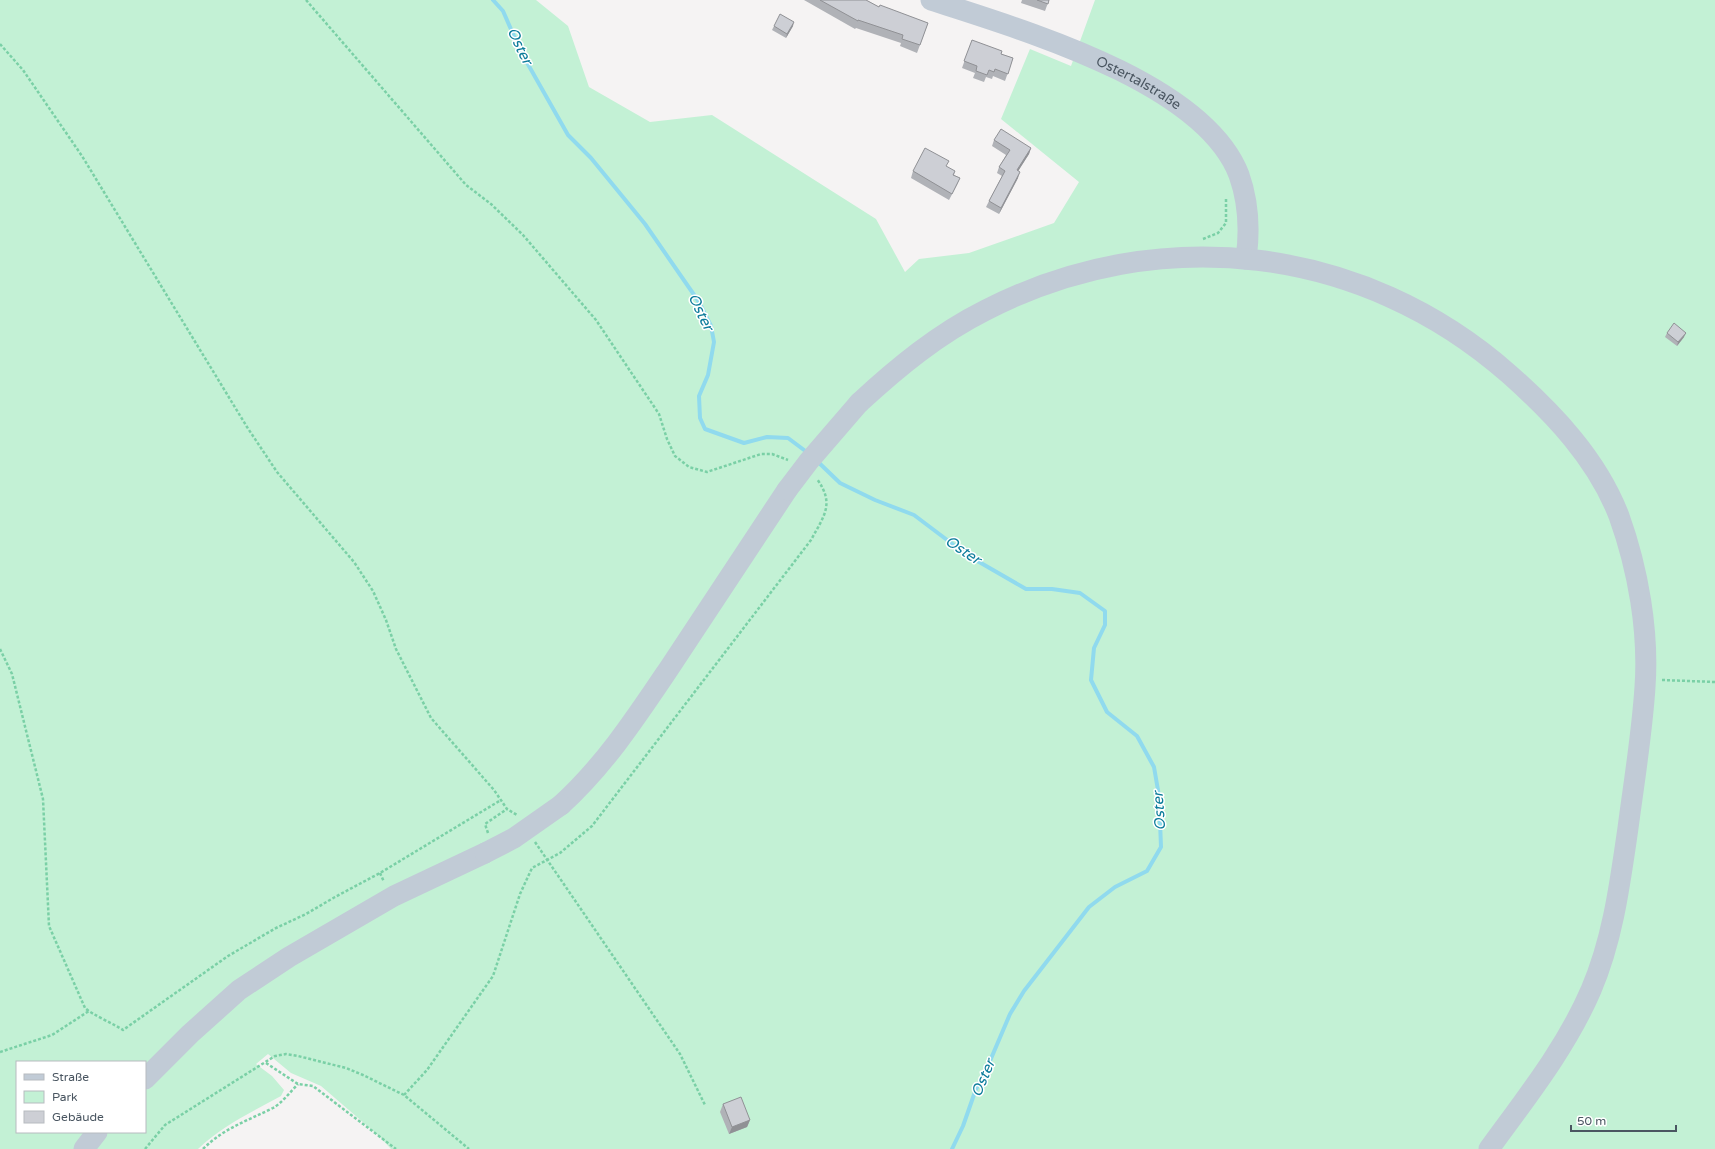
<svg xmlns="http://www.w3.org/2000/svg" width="1715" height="1149" viewBox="0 0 1715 1149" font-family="'Varela Round',sans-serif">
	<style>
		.green { fill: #c3f1d5; fill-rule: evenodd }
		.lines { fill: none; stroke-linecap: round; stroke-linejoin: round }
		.stream { stroke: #90daee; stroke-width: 4 }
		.path { stroke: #7ad0a6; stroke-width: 2.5; stroke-dasharray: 3 2; stroke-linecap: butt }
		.secondary { stroke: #c1cbd6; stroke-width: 21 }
		.secondary-bridge { stroke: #c1cbd6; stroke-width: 21 }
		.wall { fill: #b0b2b7 }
		.shaded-wall { fill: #909195 }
		.building { fill: #cdcfd5; stroke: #909195 }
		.labels { text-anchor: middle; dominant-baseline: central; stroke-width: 3; stroke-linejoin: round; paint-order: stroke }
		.street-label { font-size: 14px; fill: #4a5661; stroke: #fff }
		.water-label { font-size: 15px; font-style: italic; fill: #0c7c9b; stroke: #fff }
	</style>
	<rect width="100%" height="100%" fill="#f5f3f3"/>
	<path class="green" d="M 0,0 L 536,0 L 568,26 L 589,87 L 650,122 L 712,115 L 876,219 L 905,272 L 919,259 L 969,253 L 1054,223 L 1079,182 L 1001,119 L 1030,49 L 1071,66 L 1095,0 L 1715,0 L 1715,1149 L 391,1149 L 379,1136 L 321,1086 L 291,1073 L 268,1054 L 256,1064 L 272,1076 L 284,1090 L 281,1096 C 252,1112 222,1126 198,1149 L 0,1149 ZM 17,1062 L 145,1062 L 145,1132 L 17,1132 Z"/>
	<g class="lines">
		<g class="stream">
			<polyline points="493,0 503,11 521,52 568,135 591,158 645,224 699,302 711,326 714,342 708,375 699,396 700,418 705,429 744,443 767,437 788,438 808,453"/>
			<polyline points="816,460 840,483 875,500 914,515 967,555 1026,589 1052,589 1080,593 1105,611 1105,625 1094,648 1091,680 1107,712 1137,736 1154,767 1159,796 1161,847 1147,871 1115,887 1089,907 1024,991 1010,1014 987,1068 976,1089 963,1126 952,1149"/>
		</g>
		<g class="path">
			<polyline points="306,0 466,185 491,204 523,235 596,320 659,414 667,439 675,456 689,467 707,472 761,454 772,454 788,460"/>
			<polyline points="0,44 23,70 82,156 247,427 277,472 354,562 373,591 386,620 396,649 431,718 494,790 507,809 517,815"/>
			<polyline points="1203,239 1218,233 1226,223 1226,197"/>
			<path d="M 0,649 L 12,674 L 43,799 L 49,926 L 85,1008 C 91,1014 114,1024 123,1030 L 228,956 L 276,928 L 306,914 L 335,897 L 380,873 L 501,800"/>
			<polyline points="1662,680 1715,682"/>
			<polyline points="488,833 485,824 507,809"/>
			<polyline points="535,842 680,1054 705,1105"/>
			<polyline points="380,873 384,882"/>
			<polyline points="0,1052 52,1035 89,1011"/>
			<polyline points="266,1063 298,1084 313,1086 396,1149"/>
			<path d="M 404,1095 L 427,1070 L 493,976 L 520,894 L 532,868 L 560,853 L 592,826 L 811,540 C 824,516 835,504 817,479"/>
			<polyline points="145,1149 165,1125 275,1056 286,1054 298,1056 346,1068 363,1075 404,1095 469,1149"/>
			<path d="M 203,1149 C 224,1128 247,1121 273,1108 C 282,1103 291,1091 298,1084"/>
		</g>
		<g class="secondary">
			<path id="s1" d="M 931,0 C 1019,29 1203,81 1239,175 C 1249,203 1250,230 1246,259"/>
			<path d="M 859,403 C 898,367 938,334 986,310 C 1159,221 1363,245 1509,374 C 1554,414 1597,459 1619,516 C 1638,569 1649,631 1645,687 C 1642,734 1634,782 1628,828 C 1620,883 1613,939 1591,990 C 1566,1048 1526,1098 1489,1149"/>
			<path d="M 561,805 C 605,765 637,716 670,667 C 709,608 748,549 787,490"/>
			<polyline points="145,1079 190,1034 239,990 289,957 394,896 485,853"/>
			<polyline points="84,1149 97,1132"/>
		</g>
		<g class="secondary-bridge">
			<polyline points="787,490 809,461 859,403"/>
			<polyline points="485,853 514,838 561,805"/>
		</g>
	</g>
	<g class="wall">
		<polygon points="804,0 866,0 879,7 928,23 917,53 900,46 901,43 856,28 855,29"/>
		<polygon points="1022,0 1049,0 1045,11 1021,3"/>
		<polygon points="774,26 793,26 786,38 772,30"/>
		<polygon points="972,40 1001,54 1013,58 1005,81 993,76 992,79 986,77 984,82 973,78 975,73 962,68"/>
		<polygon points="994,140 1031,148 1029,154 1018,171 1018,178 999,214 986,207 989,201 1002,176 997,173 999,167 1006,155 992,146"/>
		<polygon points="913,171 955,171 954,175 960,178 957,185 949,200 911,178"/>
		<polygon points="1667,333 1684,337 1677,346 1665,337"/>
		<polygon points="723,1104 750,1120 747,1127 729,1134 720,1112"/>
	</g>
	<g class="shaded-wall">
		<polygon points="794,22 793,26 786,38 787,34"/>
		<polygon points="1031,148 1029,154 1015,176 1017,170"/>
		<polygon points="1020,172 1018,178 999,214 1001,208"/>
		<polygon points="1686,333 1684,337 1677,346 1678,342"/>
		<polygon points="750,1120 747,1127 729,1134 732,1127"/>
	</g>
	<g class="building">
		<polygon points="820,0 866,0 879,7 880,5 928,23 920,45 902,39 903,35 858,20 858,21"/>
		<polygon points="1037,0 1049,0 1048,4"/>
		<polygon points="780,14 794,22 787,34 774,26"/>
		<polygon points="972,40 1002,51 1001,54 1013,58 1008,74 995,69 994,72 989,70 987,75 976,71 977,66 964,61"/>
		<polygon points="1001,129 1031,148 1017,170 1020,172 1001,208 989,201 1005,171 999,167 1010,150 994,140"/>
		<polygon points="925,148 949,161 946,166 955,171 953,175 960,178 952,194 913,171"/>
		<polygon points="1674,323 1686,333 1678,342 1667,333"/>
		<polygon points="741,1097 750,1120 732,1127 723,1104"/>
	</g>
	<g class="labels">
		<g class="street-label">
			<text stroke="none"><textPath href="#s1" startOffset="224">Ostertalstraße</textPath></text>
		</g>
		<g class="water-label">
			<text transform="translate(520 46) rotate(64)">Oster</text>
			<text transform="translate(701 312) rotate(64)">Oster</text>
			<text transform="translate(963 550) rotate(34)">Oster</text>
			<text transform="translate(1159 811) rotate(-94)">Oster</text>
			<text transform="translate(983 1078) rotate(-67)">Oster</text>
		</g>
	</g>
	<rect x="16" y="1061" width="130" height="72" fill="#ffffff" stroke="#b7bbc0"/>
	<rect x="24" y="1074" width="20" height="6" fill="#c1cbd6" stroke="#b7bbc0"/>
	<text x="52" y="1081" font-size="12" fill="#4a5661">Straße</text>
	<rect x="24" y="1091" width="20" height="12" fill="#c3f1d5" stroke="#b7bbc0"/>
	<text x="52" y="1101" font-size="12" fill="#4a5661">Park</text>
	<rect x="24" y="1111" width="20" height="12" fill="#cdcfd5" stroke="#b7bbc0"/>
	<text x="52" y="1121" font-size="12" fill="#4a5661">Gebäude</text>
	<path d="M1571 1125v6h105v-6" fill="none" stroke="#4a5661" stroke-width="2"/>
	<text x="1577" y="1125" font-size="12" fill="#4a5661" stroke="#ffffff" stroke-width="3" paint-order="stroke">50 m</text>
</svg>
